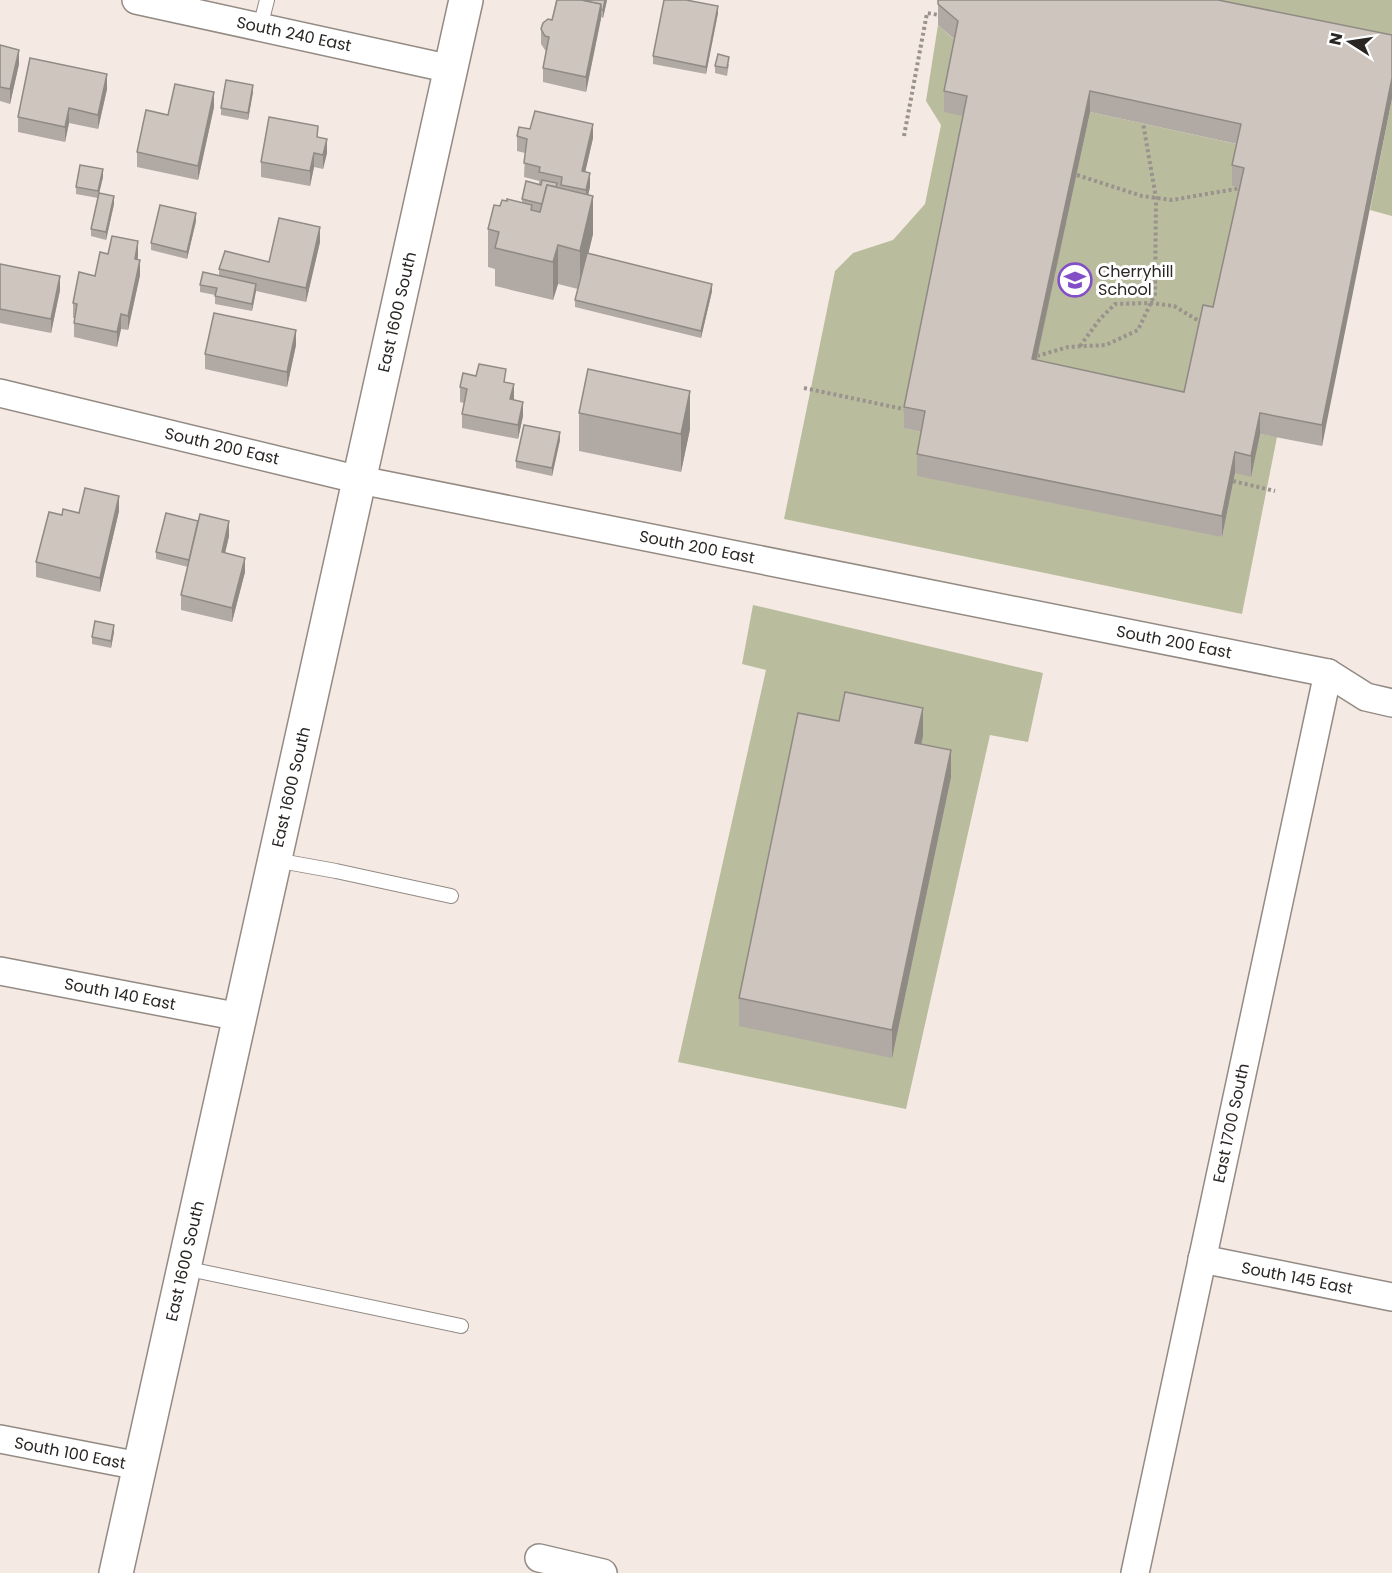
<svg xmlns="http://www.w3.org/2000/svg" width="1392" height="1573" viewBox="0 0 1392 1573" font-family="Poppins,sans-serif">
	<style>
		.green { fill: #babc9e }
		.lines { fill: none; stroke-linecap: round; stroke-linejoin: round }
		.service-casing { stroke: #938a84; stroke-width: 16 }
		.minor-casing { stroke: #938a84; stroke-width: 30 }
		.tertiary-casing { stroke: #938a84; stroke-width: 36 }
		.path { stroke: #99928d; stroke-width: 4; stroke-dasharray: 3 3; stroke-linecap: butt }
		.service { stroke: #fff; stroke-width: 14 }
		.minor { stroke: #fff; stroke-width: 27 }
		.tertiary { stroke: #fff; stroke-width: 33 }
		.wall { fill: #b1a9a3; fill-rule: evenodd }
		.shaded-wall { fill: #908a85 }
		.building { fill: #cec5be; stroke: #908a85; stroke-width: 1.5; fill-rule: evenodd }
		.labels { text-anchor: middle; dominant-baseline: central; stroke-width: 6; stroke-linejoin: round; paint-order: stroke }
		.street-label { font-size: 16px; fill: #292523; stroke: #fff }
		.poi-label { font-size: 16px; fill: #292523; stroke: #fff; text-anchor: start }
	</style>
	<rect width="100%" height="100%" fill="#f4eae3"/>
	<g class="green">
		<polygon points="1113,0 1392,0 1392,57"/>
		<polygon points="938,25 958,43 967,117 905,428 925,433 1222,537 1235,473 1260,434 1277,437 1242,614 784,519 835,271 853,253 893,240 925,204 941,125 926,101"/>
		<polygon points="1392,99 1392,216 1370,210"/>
		<polygon points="1090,112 1241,145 1232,186 1241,188 1213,328 1184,413 1032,380"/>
		<polygon points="753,605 1043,673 1028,742 990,735 906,1109 678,1062 766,670 742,664"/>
	</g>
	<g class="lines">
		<g class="service-casing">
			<g id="service">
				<polyline points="260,27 267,0"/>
				<polyline points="275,860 336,871 451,896"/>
				<polyline points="184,1268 461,1326"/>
			</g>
		</g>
		<g class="minor-casing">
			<g id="minor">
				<polyline points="136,0 451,69"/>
				<polyline points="0,393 360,480 1328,673 1366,697 1392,703"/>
				<polyline points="0,971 240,1017"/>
				<polyline points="1202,1259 1392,1297"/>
				<polyline points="0,1439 139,1466"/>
				<polyline points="539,1558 603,1573"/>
				<polyline points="1135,1573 1328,673"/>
			</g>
		</g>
		<g class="tertiary-casing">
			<polyline id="tertiary" points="116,1573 466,0"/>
		</g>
		<g class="path">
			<polyline points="904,136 927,13 939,15"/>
			<polyline points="1077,175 1142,196 1172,200 1241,188"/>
			<polyline points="1080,346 1100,319 1115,304 1151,303 1174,306 1204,324"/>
			<polyline points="1037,356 1068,347 1106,345 1138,330 1155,294 1156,198 1143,123"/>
			<polyline points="804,388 908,410"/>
			<polyline points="1233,481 1275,491"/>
		</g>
		<use href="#service" class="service"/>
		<use href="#minor" class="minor"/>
		<use href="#tertiary" class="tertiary"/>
	</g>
	<g class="wall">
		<polygon points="556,0 607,0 603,18 601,17 586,92 543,82 543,68 546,51 545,50 541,44 541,29 552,20"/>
		<path d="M 938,4 L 1392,35 L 1322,446 L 1260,434 L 1251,477 L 1235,473 L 1222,537 L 917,476 L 917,454 L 921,432 L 904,428 L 904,407 L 963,116 L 944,112 L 944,91 L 954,39 L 938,25 ZM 1090,112 L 1237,144 L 1232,165 L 1232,186 L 1239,188 L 1213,307 L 1184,392 L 1037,360 Z"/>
		<polygon points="718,13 706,74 653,64 653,56"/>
		<polygon points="0,45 19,64 10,104 0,101"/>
		<polygon points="729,64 727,76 715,73 715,66"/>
		<polygon points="107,89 98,129 69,123 65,142 18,132 18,117"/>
		<polygon points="253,92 248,120 221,115 221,108"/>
		<polygon points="214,107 198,180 137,167 137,152 168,115"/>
		<polygon points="530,129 593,138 585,172 590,187 588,195 593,234 588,254 712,291 701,338 575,307 575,300 578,289 558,284 553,300 495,286 495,269 488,267 488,229 500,206 507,201 522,203 522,199 539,184 539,181 524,177 525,153 517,151 517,136"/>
		<polygon points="318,137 327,153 323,169 314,167 310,186 261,177 261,162"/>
		<polygon points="103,177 99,193 114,204 106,240 91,236 91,229 98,198 76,194 76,187"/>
		<polygon points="196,221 187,259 151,250 151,243"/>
		<polygon points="320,242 306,302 256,291 252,311 215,304 215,295 200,292 200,285 219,276 219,269 269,262"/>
		<polygon points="108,254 138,256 137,260 140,275 128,330 121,329 117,347 74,337 74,318 73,318 73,303 95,276"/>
		<polygon points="0,264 60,290 51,333 0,323"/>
		<polygon points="296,345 287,387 205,369 205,354"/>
		<polygon points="506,382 513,400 523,416 518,439 462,428 462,414 464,403 460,402 460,387"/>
		<polygon points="579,413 690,429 681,472 579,451"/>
		<polygon points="560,440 552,476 516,468 516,461"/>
		<polygon points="119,511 100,592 36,577 36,562 62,515 79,513"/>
		<polygon points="229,536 225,553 245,572 232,622 181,610 181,595 188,567 156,559 156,552"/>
		<polygon points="114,632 111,648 92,644 92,637"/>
		<polygon points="839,721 923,736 921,744 951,777 892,1058 739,1026 739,998"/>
	</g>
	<g class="shaded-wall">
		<polygon points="605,0 607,0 603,18 603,10"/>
		<polygon points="601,4 601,19 586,92 586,77"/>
		<polygon points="718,6 718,13 706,74 706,67"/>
		<polygon points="19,50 19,64 10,104 10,89"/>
		<polygon points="107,74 107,89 98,129 98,115"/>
		<polygon points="1392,78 1392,99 1322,446 1322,425"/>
		<polygon points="253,85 253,92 248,120 248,113"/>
		<polygon points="1090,91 1090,112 1032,380 1032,359"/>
		<polygon points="214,92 214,107 198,180 198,166"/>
		<polygon points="69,108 69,123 65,142 65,127"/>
		<polygon points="593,124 593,138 582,186 582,171"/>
		<polygon points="327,139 327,153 323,169 323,155"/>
		<polygon points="314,153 314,167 310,186 310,171"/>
		<polygon points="103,169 103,177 98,198 98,191"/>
		<polygon points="590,173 590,187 586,205 586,190"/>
		<polygon points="114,196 114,204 106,240 106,232"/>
		<polygon points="593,196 593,234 580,289 580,251"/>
		<polygon points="196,213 196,221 187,259 187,252"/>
		<polygon points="320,227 320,242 306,302 306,288"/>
		<polygon points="138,241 138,256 135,274 135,259"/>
		<polygon points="558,245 558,284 553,300 553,262"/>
		<polygon points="140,260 140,275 128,330 128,316"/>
		<polygon points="60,276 60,290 51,333 51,319"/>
		<polygon points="256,284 256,291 252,311 252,304"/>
		<polygon points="712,284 712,291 701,338 701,331"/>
		<polygon points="121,314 121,329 117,347 117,332"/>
		<polygon points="296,330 296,345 287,387 287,372"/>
		<polygon points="514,384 514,399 510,414 510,399"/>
		<polygon points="690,391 690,429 681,472 681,434"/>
		<polygon points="523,402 523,416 518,439 518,425"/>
		<polygon points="1260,413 1260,434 1251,477 1251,456"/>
		<polygon points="560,432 560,440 552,476 552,468"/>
		<polygon points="1235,452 1235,473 1222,537 1222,516"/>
		<polygon points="119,496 119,511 100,592 100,578"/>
		<polygon points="229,521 229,536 222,566 222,552"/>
		<polygon points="245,558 245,572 232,622 232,608"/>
		<polygon points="114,625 114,632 111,648 111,641"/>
		<polygon points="923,708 923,736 915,770 915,743"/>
		<polygon points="951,750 951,777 892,1058 892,1030"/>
	</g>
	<g class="building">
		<polygon points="557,0 582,0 601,4 586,77 543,68 549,37 545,36 541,29 543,23 548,19 552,20"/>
		<polygon points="582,0 605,0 603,10 601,10 601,4"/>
		<polygon points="664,0 686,0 718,6 706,67 653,56"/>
		<path d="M 938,0 L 1218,0 L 1392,35 L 1392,78 L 1322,425 L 1260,413 L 1251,456 L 1235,452 L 1222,516 L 917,454 L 925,411 L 904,407 L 967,96 L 944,91 L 958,21 L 938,4 ZM 1090,91 L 1241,124 L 1232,165 L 1244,168 L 1213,307 L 1203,305 L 1184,392 L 1032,359 Z"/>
		<polygon points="0,45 19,50 10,89 0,87"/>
		<polygon points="718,54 729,57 727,68 715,66"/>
		<polygon points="30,58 107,74 98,115 69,108 65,127 18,117"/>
		<polygon points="226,80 253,85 248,113 221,108"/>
		<polygon points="175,84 214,92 198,166 137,152 146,110 168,115"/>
		<polygon points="535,111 593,124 582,171 590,173 586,190 561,185 562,177 539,172 540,167 524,163 527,139 517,136 519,127 530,129"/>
		<polygon points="269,117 318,126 317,137 327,139 323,155 314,153 310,171 261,162"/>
		<polygon points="80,165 103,169 98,191 76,187"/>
		<polygon points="542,180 557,183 556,187 547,185 542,204 522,199 526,181 541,185"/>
		<polygon points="547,185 593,196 580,251 558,245 553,262 495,248 499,232 488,229 494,205 500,206 502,200 507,201 507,199 532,205 531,210 540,212"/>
		<polygon points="99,193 114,196 106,232 91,229"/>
		<polygon points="160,205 196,213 187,252 151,243"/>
		<polygon points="279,218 320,227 306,288 219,269 225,251 269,262"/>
		<polygon points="112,236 138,241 135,259 140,260 128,316 121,314 117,332 74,323 77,304 73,303 79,272 95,276 100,252 108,254"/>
		<polygon points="587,253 712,284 701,331 575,300"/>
		<polygon points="0,264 60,276 51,319 0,309"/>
		<polygon points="203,272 256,284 252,304 215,296 217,288 200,285"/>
		<polygon points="214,313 296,330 287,372 205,354"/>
		<polygon points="479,364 506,369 504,382 514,384 510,399 523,402 518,425 462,414 467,389 460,387 463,373 476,376"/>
		<polygon points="588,369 690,391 681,434 579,413"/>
		<polygon points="524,425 560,432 552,468 516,461"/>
		<polygon points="85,488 119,496 100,578 36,562 49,512 62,515 63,509 79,513"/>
		<polygon points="166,513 198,521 189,560 156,552"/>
		<polygon points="200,514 229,521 222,552 245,558 232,608 181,595"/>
		<polygon points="95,621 114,625 111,641 92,637"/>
		<polygon points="845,692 923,708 915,743 951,750 892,1030 739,998 798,713 839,721"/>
	</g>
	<defs>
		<g id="school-ring" transform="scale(1.725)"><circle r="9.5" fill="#fff" stroke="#824fc7" stroke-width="1.5"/><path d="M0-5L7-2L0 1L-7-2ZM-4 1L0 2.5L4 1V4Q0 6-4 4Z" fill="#824fc7"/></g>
	</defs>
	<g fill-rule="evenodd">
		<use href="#school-ring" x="1075" y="280"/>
	</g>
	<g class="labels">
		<g class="street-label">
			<text transform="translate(294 34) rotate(12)">South 240 East</text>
			<text transform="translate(397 312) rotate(-77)">East 1600 South</text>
			<text transform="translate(222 446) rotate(13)">South 200 East</text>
			<text transform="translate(697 547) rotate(11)">South 200 East</text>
			<text transform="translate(1174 642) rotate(11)">South 200 East</text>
			<text transform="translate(291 787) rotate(-77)">East 1600 South</text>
			<text transform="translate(120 994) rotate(11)">South 140 East</text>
			<text transform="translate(1231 1123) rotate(-78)">East 1700 South</text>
			<text transform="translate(185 1261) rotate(-77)">East 1600 South</text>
			<text transform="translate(1297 1278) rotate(11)">South 145 East</text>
			<text transform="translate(70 1453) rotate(11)">South 100 East</text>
		</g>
		<g class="poi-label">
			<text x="1098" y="271">Cherryhill<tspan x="1098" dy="18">School</tspan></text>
		</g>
	</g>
	<g transform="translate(1350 42) rotate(282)" stroke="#ffffff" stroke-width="4.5" paint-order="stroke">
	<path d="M0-4.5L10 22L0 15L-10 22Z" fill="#292523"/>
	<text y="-9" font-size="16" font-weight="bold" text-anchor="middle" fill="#292523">N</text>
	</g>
</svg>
